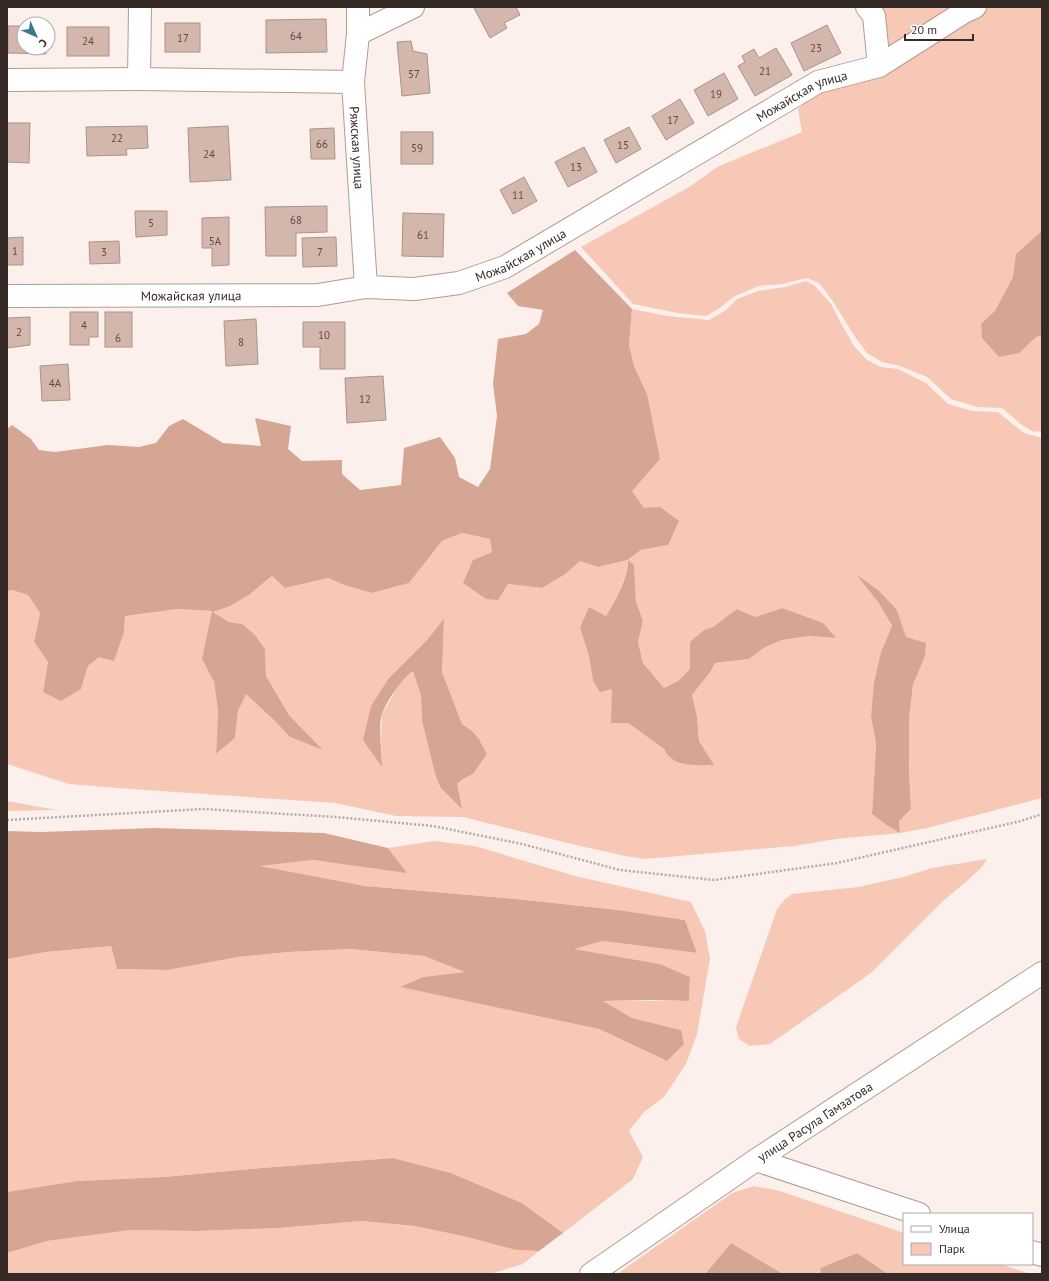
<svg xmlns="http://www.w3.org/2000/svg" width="1049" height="1281" viewBox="0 0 1049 1281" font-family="'PT Sans',sans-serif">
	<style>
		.green { fill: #f8c8b7; fill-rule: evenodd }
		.forest { fill: #d6a695 }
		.building { fill: #d3b6ac; stroke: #ae9288 }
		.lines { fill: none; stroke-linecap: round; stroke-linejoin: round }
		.minor-casing { stroke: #b69a90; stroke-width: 24 }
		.path { stroke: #b4a9a5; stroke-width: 2.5; stroke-dasharray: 2 2; stroke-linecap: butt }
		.minor { stroke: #fff; stroke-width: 22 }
		.labels { text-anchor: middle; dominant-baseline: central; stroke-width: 4; stroke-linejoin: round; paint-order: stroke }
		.number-label { font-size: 11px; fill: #5c4d48 }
		.street-label { font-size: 13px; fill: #352a26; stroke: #fff }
	</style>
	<rect width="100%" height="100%" fill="#fcf0ec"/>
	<g class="green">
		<polygon points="877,7 1042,7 1042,431 1034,432 1023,426 1002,408 977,407 951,399 927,377 900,366 882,362 867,353 855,337 832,300 819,283 807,278 782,284 759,286 733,297 720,308 706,316 677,313 633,304 581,247 689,187 719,166 802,132 798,109 821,89 879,66"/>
		<path d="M 806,281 L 815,286 L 831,304 L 841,323 L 854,346 L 867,360 L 881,367 L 898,369 L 926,383 L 948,404 L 973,411 L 998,412 L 1024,433 L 1042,438 L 1042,798 L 927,828 L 900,833 L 836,839 L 794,846 L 645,859 L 625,856 L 580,846 L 463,817 L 396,816 L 335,803 L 131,789 L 69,784 L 7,764 L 7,591 L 12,590 L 28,595 L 40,613 L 34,642 L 48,662 L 43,692 L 81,689 L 88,666 L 124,632 L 125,616 L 178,609 L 213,611 L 202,659 L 214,682 L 218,711 L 216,754 L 235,738 L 238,711 L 246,693 L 275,721 L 290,737 L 322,749 L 289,715 L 266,676 L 265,649 L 242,624 L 229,622 L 213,612 C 240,603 251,594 272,576 L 285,588 L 328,578 L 344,585 L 372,593 L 409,583 L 442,541 L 462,533 L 490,539 L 492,552 L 473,560 L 508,584 L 542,588 L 564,575 L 580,561 L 598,567 L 629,560 L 641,550 L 668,545 L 632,491 L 647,394 L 634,366 L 629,345 L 632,309 L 668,316 L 709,320 L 726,310 L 737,299 L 758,291 L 785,287 ZM 628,560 L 634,565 L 636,601 L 643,621 L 638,642 L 643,663 L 664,688 L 678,681 L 690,669 L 704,630 L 713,627 L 737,609 L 755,617 L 782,608 L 835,638 L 808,636 L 782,640 L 765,646 L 749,659 L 715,663 L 711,671 L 692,695 L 697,716 L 699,741 L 713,764 L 667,755 L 664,749 L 628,723 L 612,689 L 593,681 L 589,657 L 580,627 L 589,607 L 606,616 C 615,603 628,576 628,560 ZM 858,575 L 897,610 L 906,638 L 925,656 C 921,665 914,675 913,685 C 905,723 910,770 911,809 L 899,821 L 900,833 L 872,814 L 876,744 L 871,716 L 881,652 L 892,627 L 878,602 ZM 444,620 L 442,672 L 462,724 L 472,731 L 479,739 L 487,754 L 473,774 L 463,779 L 457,784 L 440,788 L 435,774 L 422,721 L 421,696 L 413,671 L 399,684 L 382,715 L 381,739 L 382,766 L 371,706 L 388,679 L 427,640 Z"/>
		<polygon points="7,801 56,810 7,811"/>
		<polygon points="434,841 475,846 575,876 691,902 705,931 710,959 697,1034 686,1064 664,1097 644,1112 629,1131 643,1157 633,1179 563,1233 522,1203 451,1173 393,1158 262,1168 164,1177 77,1181 7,1192 7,959 46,952 111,946 117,969 168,970 238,957 288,952 350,949 424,956 466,972 423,977 401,987 599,1029 667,1061 681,1030 632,1018 603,1001 689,1001 690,977 660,964 573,949 603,941 697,953 685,920 618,910 516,899 365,886 258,866 313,860 406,872 388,848"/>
		<polygon points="987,859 982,867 967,881 943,901 871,973 770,1044 750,1046 739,1039 736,1027 777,909 785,899 792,894 858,887 903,877 932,868"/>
		<polygon points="754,1186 780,1191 904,1233 904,1264 1000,1264 1031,1274 888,1274 857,1253 820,1268 821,1274 783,1274 731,1243 705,1274 617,1274 732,1193"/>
		<polygon points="362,1221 414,1226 463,1236 516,1250 539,1251 523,1264 490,1274 7,1274 7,1253 47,1241 131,1230 197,1231 279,1228"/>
	</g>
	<g class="forest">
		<polygon points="1042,231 1042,335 1036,337 1019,353 999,357 982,338 981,324 995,311 1013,277 1016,254"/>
		<path d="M 575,250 L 632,309 L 629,345 L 634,366 L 647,394 L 660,459 L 632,491 L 644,508 L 660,507 L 679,521 L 668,545 L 641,550 L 628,560 L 634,565 L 636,601 L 643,621 L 638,642 L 643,663 L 664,688 L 678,681 L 690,669 L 690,642 L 704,630 L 713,627 L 737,609 L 755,617 L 782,608 L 823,623 L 836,638 L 808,636 L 782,640 L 765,647 L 749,659 L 715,663 L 711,671 L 692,695 L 697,716 L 699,741 L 714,765 C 697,765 672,768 664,749 L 628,723 L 611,723 L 612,689 L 600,692 L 593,681 L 589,657 L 580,627 L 589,607 L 606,616 C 615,603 629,575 628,560 L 598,567 L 580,561 L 564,575 L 542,588 L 508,584 L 498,600 L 486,599 L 463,583 L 473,560 L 492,552 L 490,539 L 462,533 L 442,541 L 409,583 L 372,593 L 344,585 L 328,578 L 285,588 L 272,576 L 249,595 L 230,606 L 213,612 L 229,622 L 242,624 L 255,635 L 265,649 L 266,676 L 289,715 L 323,750 L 290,737 L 275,721 L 246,694 L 238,711 L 235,738 L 216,754 L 218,711 L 214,682 L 202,659 L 212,611 L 178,609 L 125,616 L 124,632 L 114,661 L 99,657 L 88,666 L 81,689 L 61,701 L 43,692 L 48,662 L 34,642 L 40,613 L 28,595 L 12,590 L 7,591 L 7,429 L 12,425 L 31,439 L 39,450 L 55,452 L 108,445 L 139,447 L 156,443 L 169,426 L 183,419 L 223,443 L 261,446 L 255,418 L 291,426 L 288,449 L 302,461 L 342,460 L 342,474 L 360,490 L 401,485 L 404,448 L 440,437 L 455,458 L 459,477 L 478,487 L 490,469 L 497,416 L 493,384 L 498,339 L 526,334 L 539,324 L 543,310 L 518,306 L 507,293 Z"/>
		<polygon points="856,574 879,591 897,610 906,637 926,643 925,656 913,684 909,719 909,767 911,809 899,821 900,833 888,826 872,814 876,744 871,716 874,683 881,652 892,626 878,602"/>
		<path d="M 444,619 L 442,672 L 462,724 L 472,731 L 479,739 L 487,754 L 473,774 L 463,779 L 457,784 L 462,809 L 440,787 L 435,774 L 422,721 L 421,696 L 413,671 C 400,681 388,699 382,714 C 378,725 382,754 382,767 L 363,740 L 371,706 L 388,679 L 427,640 Z"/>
		<polygon points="155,828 324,833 388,848 407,873 313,860 260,866 365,886 516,899 618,910 685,920 697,953 603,941 574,949 660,964 690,977 689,1001 651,1000 603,1001 632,1018 681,1030 684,1044 667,1061 599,1029 400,987 423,977 465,972 424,956 350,949 288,952 238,957 168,970 117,969 111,946 46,952 7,959 7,831 41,832"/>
		<polygon points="393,1158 451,1173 522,1203 563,1233 539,1251 516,1250 463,1236 414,1226 362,1221 279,1228 197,1231 131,1230 47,1241 7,1253 7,1192 77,1181 164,1177 262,1168"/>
		<polygon points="731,1243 783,1274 705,1274"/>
		<polygon points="857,1253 888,1274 821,1274 820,1268"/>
	</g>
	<g class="building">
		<polygon points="475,7 516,7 520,15 504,23 507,28 490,38 474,8"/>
		<polygon points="326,19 327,52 266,53 266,20"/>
		<rect x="165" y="23" width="35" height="29"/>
		<polygon points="827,25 841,53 804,71 791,43"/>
		<polygon points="8,26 24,26 24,48 46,48 46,54 8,53"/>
		<rect x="67" y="27" width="42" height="29"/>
		<polygon points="411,41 413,51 427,54 430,93 402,96 397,42"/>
		<polygon points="776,48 792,75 755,96 738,66 745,62 742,56 754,49 759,58"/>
		<polygon points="724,73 738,99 708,116 694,90"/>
		<polygon points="680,99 694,123 666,140 652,116"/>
		<polygon points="7,123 30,123 29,163 7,162"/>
		<polygon points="147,126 148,148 126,149 127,155 87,156 86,127"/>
		<polygon points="228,126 231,180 190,182 188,128"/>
		<polygon points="629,127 641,149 616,163 604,140"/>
		<polygon points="334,128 335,159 311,159 310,129"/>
		<rect x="401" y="132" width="32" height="32"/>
		<polygon points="584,147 597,172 568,187 555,162"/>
		<polygon points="524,177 537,201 513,214 500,190"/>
		<polygon points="327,206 327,232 296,233 296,256 266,256 265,207"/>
		<polygon points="135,211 167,211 167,235 136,237"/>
		<polygon points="403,213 444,214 443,257 402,256"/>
		<polygon points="229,217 229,265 212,266 212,248 202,248 202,218"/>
		<polygon points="23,237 23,265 7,265 7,238"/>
		<polygon points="336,237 337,266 303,267 302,238"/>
		<polygon points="119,241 120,263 90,264 89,242"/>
		<polygon points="70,312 98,312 98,337 89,337 89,345 70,345"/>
		<rect x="105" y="312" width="27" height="35"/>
		<polygon points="30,317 30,345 7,348 7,318"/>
		<polygon points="256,319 258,364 226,366 224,321"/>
		<polygon points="303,322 345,322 345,369 320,369 320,347 303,347"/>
		<polygon points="68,364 70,400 42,401 40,366"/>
		<polygon points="383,376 386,420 347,423 345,378"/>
	</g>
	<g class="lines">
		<g class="minor-casing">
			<g id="minor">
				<path id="s1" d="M 358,7 L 358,34 L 353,82 L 366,287"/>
				<polyline points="867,7 874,16 879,66"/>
				<polyline points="358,34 413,7"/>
				<polyline points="139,79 140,7"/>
				<polyline points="7,80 139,79 353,82"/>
				<path id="s2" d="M 7,296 L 318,295 L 366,287 L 414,289 L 459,283 L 505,267 L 818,82 L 879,66 L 964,12 L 975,7"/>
				<polyline points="756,1160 919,1214"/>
				<polyline points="1032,1252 1042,1255"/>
				<path id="s3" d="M 591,1274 L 756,1160 L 1042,973"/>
			</g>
		</g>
		<polyline class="path" points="7,820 203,809 336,817 433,826 522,844 620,870 714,880 837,863 1021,821 1042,814"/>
		<use href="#minor" class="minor"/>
	</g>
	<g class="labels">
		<g class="number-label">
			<text x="296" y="36">64</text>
			<text x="183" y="38">17</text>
			<text x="88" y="41">24</text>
			<text x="816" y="48">23</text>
			<text x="765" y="71">21</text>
			<text x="414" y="74">57</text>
			<text x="716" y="94">19</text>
			<text x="673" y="120">17</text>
			<text x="117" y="138">22</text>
			<text x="322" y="144">66</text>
			<text x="623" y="145">15</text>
			<text x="417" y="148">59</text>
			<text x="209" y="154">24</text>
			<text x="576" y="167">13</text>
			<text x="518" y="195">11</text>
			<text x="296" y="220">68</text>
			<text x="151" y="223">5</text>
			<text x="423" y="235">61</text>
			<text x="215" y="241">5А</text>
			<text x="15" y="251">1</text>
			<text x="104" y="252">3</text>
			<text x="320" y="252">7</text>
			<text x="84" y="325">4</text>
			<text x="19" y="332">2</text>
			<text x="324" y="335">10</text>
			<text x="118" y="338">6</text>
			<text x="241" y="342">8</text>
			<text x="55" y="383">4А</text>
			<text x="365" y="399">12</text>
		</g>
		<g class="street-label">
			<text stroke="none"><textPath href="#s2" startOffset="845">Можайская улица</textPath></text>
			<text stroke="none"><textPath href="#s1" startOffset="141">Ряжская улица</textPath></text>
			<text stroke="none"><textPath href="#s2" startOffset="521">Можайская улица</textPath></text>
			<text stroke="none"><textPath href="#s2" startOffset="184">Можайская улица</textPath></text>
			<text stroke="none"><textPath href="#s3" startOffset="271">улица Расула Гамзатова</textPath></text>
		</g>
	</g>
	<rect width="1049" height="1281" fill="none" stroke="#352a26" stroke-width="16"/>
	<rect x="903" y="1213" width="130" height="52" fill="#ffffff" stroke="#aeaaa8"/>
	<rect x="911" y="1226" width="20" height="6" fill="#ffffff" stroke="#aeaaa8"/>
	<text x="939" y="1233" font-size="12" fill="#352a26">Улица</text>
	<rect x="911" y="1243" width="20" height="12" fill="#f8c8b7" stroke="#aeaaa8"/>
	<text x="939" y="1253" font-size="12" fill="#352a26">Парк</text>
	<g transform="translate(36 36) rotate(135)"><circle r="19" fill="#ffffff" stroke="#aeaaa8"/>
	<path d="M0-3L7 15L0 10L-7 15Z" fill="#38788b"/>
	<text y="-6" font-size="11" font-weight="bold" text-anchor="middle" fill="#352a26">С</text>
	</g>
	<path d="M905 34v6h68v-6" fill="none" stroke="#352a26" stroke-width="2"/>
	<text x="911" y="34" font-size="12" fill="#352a26" stroke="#ffffff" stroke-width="3" paint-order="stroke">20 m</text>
</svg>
